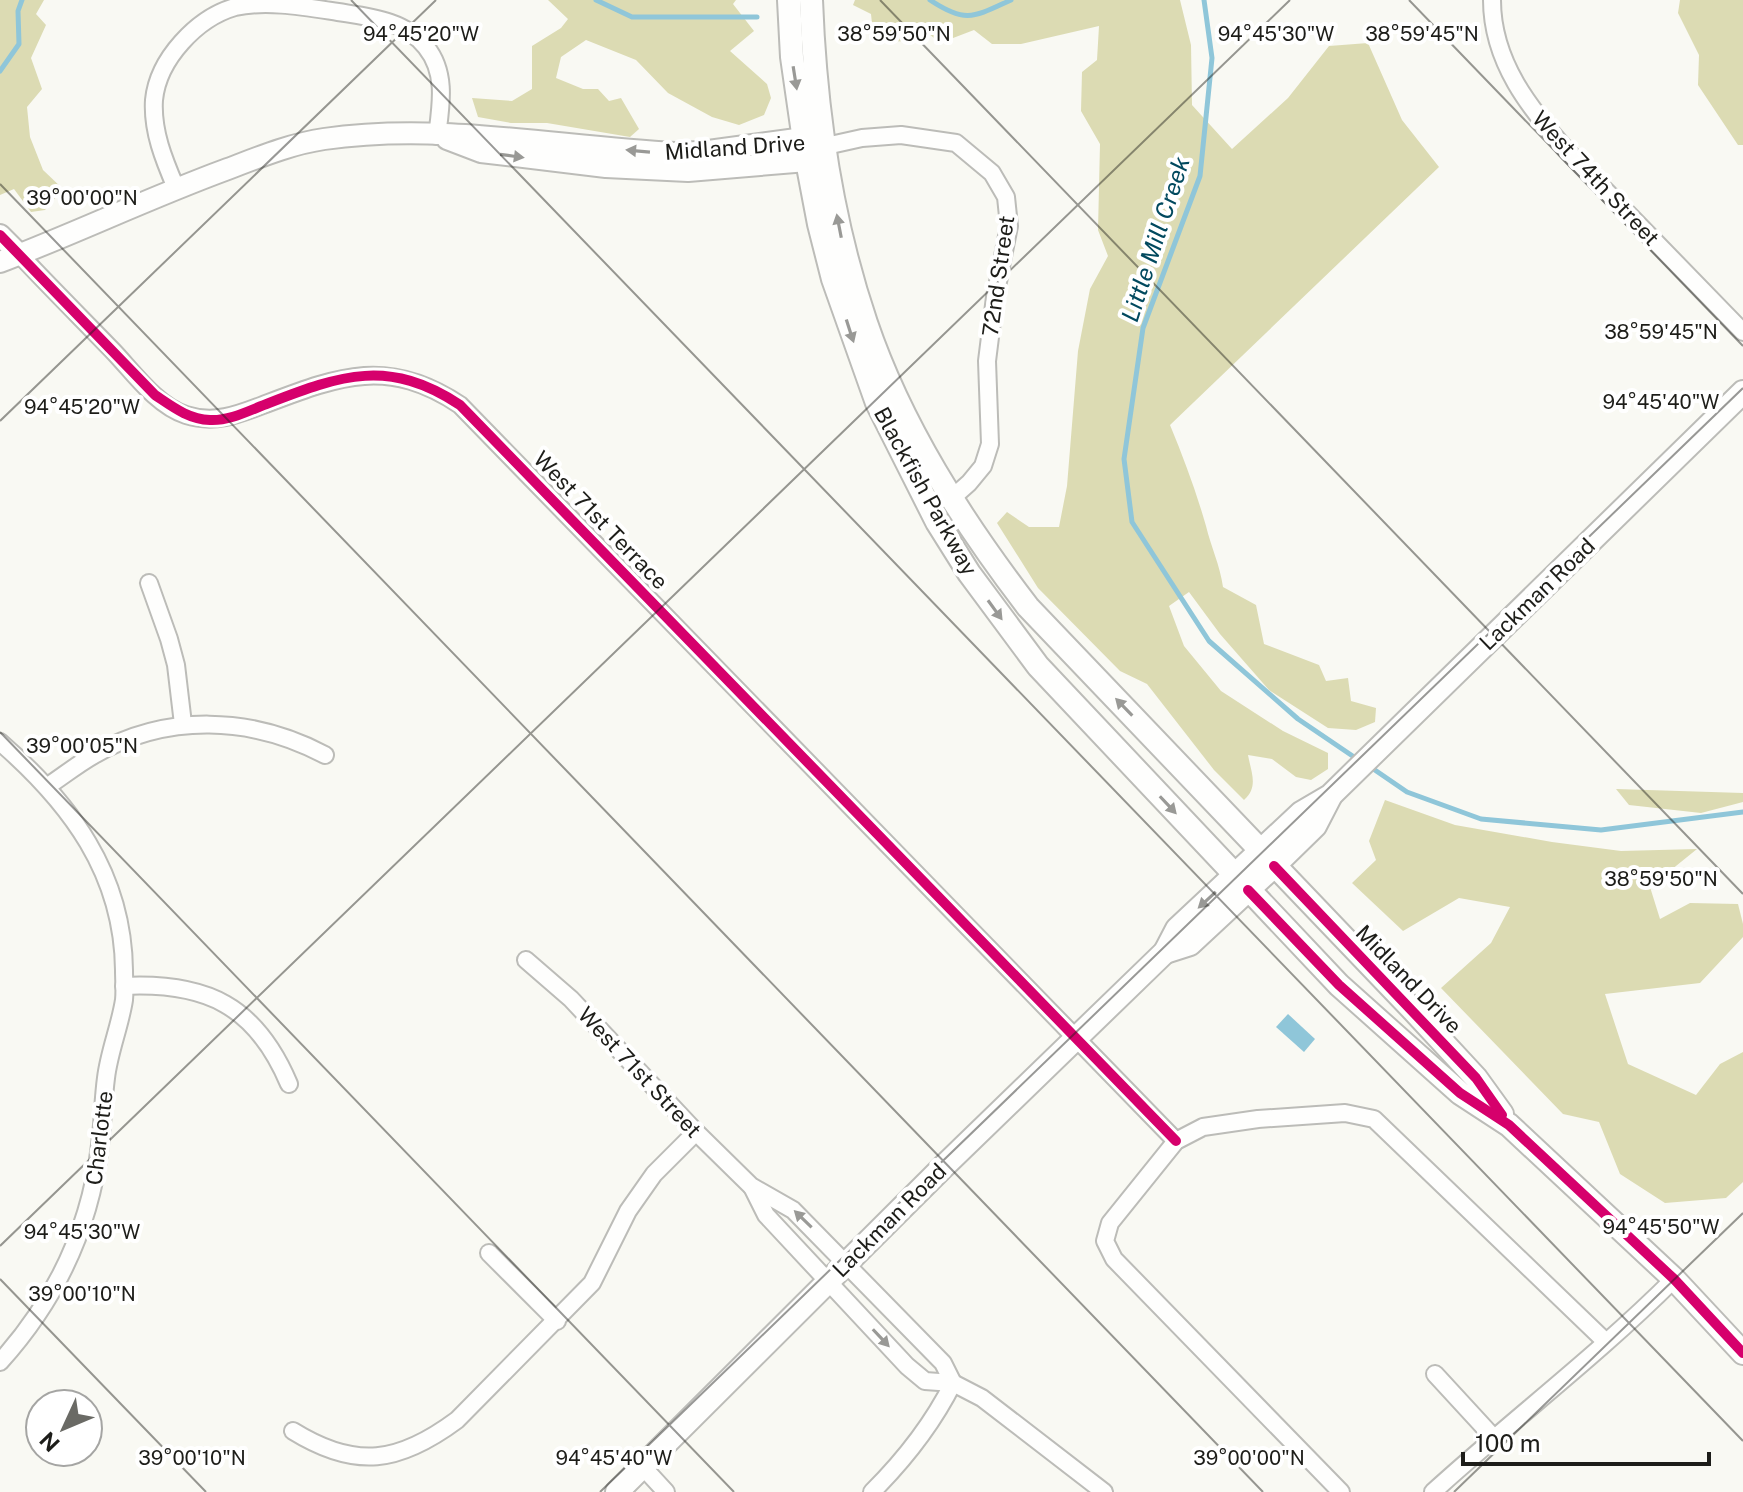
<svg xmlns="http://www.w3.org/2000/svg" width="1743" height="1492" viewBox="0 0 1743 1492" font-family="'Public Sans',sans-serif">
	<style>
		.forest { fill: #dcdbb3 }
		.water { fill: #8fc6d9 }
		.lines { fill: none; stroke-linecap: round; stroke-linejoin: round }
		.stream { stroke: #8fc6d9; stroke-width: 5 }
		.minor-casing { stroke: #bcbcb8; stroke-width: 20 }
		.tertiary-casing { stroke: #bcbcb8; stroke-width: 24 }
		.secondary-casing { stroke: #bcbcb8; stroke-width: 26 }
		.minor { stroke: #fefefd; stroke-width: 16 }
		.tertiary { stroke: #fefefd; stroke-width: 20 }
		.secondary { stroke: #fefefd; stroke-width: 22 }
		.cycleway-casing { stroke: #fff; stroke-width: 15 }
		.cycleway { stroke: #d6006c; stroke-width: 10 }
		.oneway { fill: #999996 }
		.ticks { fill: none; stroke: #1d1d19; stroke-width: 2; stroke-opacity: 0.45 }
		.labels { text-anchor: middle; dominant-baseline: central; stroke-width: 8; stroke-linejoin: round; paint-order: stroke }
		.street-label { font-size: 22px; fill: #1d1d19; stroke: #fff }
		.water-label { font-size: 24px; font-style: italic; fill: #01495e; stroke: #fff }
		.ticks-label { font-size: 20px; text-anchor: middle; fill: #1d1d19; stroke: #fff; stroke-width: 8; stroke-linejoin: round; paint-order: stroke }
	</style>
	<rect width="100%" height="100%" fill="#f9f9f3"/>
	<g class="forest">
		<polygon points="0,0 44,0 36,14 46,25 31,58 42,89 27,107 30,137 43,170 63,189 45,210 31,212 14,189 0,195"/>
		<polygon points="548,0 736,0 733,4 754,31 730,51 767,84 771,98 764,115 739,125 712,117 668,93 636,60 586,40 561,57 556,78 583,89 598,89 609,101 621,98 639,129 630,137 547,123 511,123 478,117 472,98 512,101 532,89 532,46 561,28 568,19"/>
		<path d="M 855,0 L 1180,0 L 1191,45 L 1192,105 L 1232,149 L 1288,98 L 1329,46 L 1368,43 L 1402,120 L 1439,167 L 1170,425 C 1184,459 1196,491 1206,526 C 1211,547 1220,565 1223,587 L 1256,605 L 1264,644 L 1319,665 L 1326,681 L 1348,678 L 1351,701 L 1376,708 L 1375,722 L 1356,730 L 1328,728 L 1269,690 L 1220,634 L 1189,592 L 1169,606 L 1184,646 L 1221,691 L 1283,731 L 1328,753 L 1328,769 L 1311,780 L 1296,777 L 1272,759 L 1248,755 C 1251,772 1259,787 1244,800 L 1214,770 L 1147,684 L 1120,671 L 1038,588 L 997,523 L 1007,512 L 1029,527 L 1059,527 L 1067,486 L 1078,351 L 1090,289 L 1108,256 L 1098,230 L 1100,144 L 1081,111 L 1082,72 L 1097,60 L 1099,26 L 1021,44 L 992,44 L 974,30 L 940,43 L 916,23 L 910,41 L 874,42 L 871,14 L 853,5 Z"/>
		<polygon points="1680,0 1743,0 1743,145 1738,145 1698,85 1699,55 1678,13"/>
		<polygon points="1616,789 1743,793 1743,802 1701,813 1629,805"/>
		<polygon points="1385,800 1455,825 1552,842 1621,851 1697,849 1650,887 1660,919 1690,903 1738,904 1743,924 1743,937 1700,983 1605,994 1628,1064 1696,1095 1720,1064 1743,1052 1743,1182 1726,1198 1665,1203 1620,1174 1599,1122 1563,1114 1441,988 1491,943 1510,907 1459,898 1403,931 1352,883 1376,860 1369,841"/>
	</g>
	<polygon class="water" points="1288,1014 1315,1039 1304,1052 1276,1027"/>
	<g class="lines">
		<g class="stream">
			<polyline points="596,0 632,17 757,17"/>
			<path d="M 930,0 C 966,24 974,17 1011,0"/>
			<polyline points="1204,0 1212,58 1200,176 1143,328 1124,459 1132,522 1209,641 1298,719 1357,759"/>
			<polyline points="0,71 19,44 18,11 22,0"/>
			<polyline points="1369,766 1407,792 1481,819 1601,830 1743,812"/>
		</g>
		<g class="minor-casing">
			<g id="minor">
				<path d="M 1492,0 C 1492,62 1530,109 1569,153 L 1743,332"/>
				<polyline points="826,146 862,138 901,135 956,143 992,173 1006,197 1009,226 995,297 987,361 990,444 983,466 969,483 951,499"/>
				<path d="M 176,188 C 164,160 152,131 154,100 C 158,59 197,18 235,7 C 267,0 305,7 338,12 C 369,17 405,20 426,47 C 447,73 441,105 437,136"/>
				<path d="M 19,254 C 50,287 82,319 113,351 C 133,372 157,406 186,415 C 214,424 237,415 263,405 C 337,377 387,356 460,405 L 1176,1141"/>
				<polyline points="149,583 169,639 176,665 183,724"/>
				<path d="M 0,742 C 70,803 123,873 124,970 C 124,980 125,991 124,1000 C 120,1026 109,1052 106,1078 C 103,1100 103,1122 100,1145 C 90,1229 56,1300 0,1362"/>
				<path d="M 48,786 C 63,776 78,764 94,755 C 167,713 251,716 325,755"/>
				<polyline points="526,960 571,999 696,1132 751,1186 793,1210 943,1363 953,1383"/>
				<path d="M 124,986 C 207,982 256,1006 289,1084"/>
				<polyline points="752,1187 766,1215 907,1366 925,1381 953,1383 982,1398 1104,1492"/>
				<polyline points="489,1253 557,1321"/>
				<polyline points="1435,1374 1493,1437"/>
				<path d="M 293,1431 C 356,1470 399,1463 457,1420 L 592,1283 L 628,1211 L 654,1174 L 696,1132"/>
				<polyline points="643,1467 666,1492"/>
				<path d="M 872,1492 C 904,1460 933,1423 953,1383"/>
				<polyline points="1341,1492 1114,1259 1105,1241 1110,1223 1176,1141 1203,1127 1258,1119 1345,1113 1374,1119 1606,1342"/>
				<path d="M 1433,1492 C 1512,1420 1598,1355 1674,1279"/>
			</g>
		</g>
		<g class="tertiary-casing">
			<g id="tertiary">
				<polyline points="447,139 481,152 606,167 688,171 807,161 820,151"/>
				<polyline points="0,235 19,254"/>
				<path d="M 0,262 C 76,233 149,198 225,170 C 257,158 290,144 324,139 C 440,122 558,147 675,153 L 701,152 L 804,138 L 819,143"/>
			</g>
		</g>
		<g class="secondary-casing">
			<g id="secondary">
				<polyline points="789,0 792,57 807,161 819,224 833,279 877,403 937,522 969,573 1038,666 1339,985 1460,1093 1509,1125 1674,1279 1743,1353"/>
				<path d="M 811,0 C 815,108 831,220 866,323 C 901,426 962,521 1028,607 L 1413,1010 L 1476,1078 L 1502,1114"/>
				<polyline points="1165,952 1190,944 1274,866 1315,826 1330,797"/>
				<polyline points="617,1492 941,1169 1165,952 1177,929 1301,813 1330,796 1743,392"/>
			</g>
		</g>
		<use href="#minor" class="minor"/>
		<use href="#tertiary" class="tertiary"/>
		<use href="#secondary" class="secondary"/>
		<g class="cycleway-casing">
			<g id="cycleway">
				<path d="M 0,235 L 155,395 C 173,407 188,419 210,420 C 230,421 250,410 269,403 C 341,375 389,358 460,405 L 1176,1141"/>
				<polyline points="1274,866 1476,1078 1502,1115"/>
				<polyline points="1248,890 1339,985 1460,1093 1509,1125 1674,1279 1743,1353"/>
			</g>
		</g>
		<use href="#cycleway" class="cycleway"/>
	</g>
	<defs><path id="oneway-solid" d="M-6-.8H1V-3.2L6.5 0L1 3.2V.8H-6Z" transform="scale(2)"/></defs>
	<g class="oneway">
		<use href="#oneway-solid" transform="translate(795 78) rotate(81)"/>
		<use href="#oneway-solid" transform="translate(638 151) rotate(-175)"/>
		<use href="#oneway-solid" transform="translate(512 156) rotate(8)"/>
		<use href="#oneway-solid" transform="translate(839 226) rotate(-101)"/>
		<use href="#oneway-solid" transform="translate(850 331) rotate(72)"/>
		<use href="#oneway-solid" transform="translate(995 610) rotate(54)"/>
		<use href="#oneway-solid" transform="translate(1124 707) rotate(-134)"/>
		<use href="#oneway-solid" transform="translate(1168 805) rotate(47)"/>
		<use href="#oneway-solid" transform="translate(1207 900) rotate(137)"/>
		<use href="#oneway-solid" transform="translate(803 1219) rotate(-136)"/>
		<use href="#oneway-solid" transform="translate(881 1338) rotate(47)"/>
	</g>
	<path class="ticks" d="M 351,0 L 1743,1441M 880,0 L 1743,894M 1409,0 L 1743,346M 0,184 L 1263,1492M 0,421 L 436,0M 0,732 L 734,1492M 0,1246 L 1290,0M 0,1279 L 206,1492M 600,1492 L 1743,388M 1454,1492 L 1743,1213"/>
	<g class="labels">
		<g class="street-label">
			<text transform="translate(735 147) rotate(-4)">Midland Drive</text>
			<text transform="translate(1596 178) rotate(47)">West 74th Street</text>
			<text transform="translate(998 276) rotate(-82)">72nd Street</text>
			<text transform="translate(926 491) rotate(61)">Blackfish Parkway</text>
			<text transform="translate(601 520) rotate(46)">West 71st Terrace</text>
			<text transform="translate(1537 594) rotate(-44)">Lackman Road</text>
			<text transform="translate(1409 979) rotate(46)">Midland Drive</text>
			<text transform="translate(640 1072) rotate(47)">West 71st Street</text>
			<text transform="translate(99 1138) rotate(-83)">Charlotte</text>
			<text transform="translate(889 1220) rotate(-45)">Lackman Road</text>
		</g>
		<g class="water-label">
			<text transform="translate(1155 239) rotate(-72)">Little Mill Creek</text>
		</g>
	</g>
	<g class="ticks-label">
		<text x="421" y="41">94°45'20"W</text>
		<text x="1276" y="41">94°45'30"W</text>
		<text x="894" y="41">38°59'50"N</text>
		<text x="1422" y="41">38°59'45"N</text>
		<text x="82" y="205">39°00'00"N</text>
		<text x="1661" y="339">38°59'45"N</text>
		<text x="1661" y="409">94°45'40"W</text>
		<text x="82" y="414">94°45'20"W</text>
		<text x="82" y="753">39°00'05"N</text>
		<text x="1661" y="886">38°59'50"N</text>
		<text x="1661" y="1234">94°45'50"W</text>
		<text x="82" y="1239">94°45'30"W</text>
		<text x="82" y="1301">39°00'10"N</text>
		<text x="192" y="1465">39°00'10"N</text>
		<text x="1249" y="1465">39°00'00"N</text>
		<text x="614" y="1465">94°45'40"W</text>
	</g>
	<g transform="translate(64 1428) rotate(226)"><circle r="38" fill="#ffffff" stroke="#a5a5a3" stroke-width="2"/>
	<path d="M0-6L14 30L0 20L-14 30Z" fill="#6a6a65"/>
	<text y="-12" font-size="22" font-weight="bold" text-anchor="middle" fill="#1d1d19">N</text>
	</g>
	<path d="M1463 1452v12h246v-12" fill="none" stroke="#1d1d19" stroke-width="4"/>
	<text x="1475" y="1452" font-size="24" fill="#1d1d19" stroke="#ffffff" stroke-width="6" paint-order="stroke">100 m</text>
</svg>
